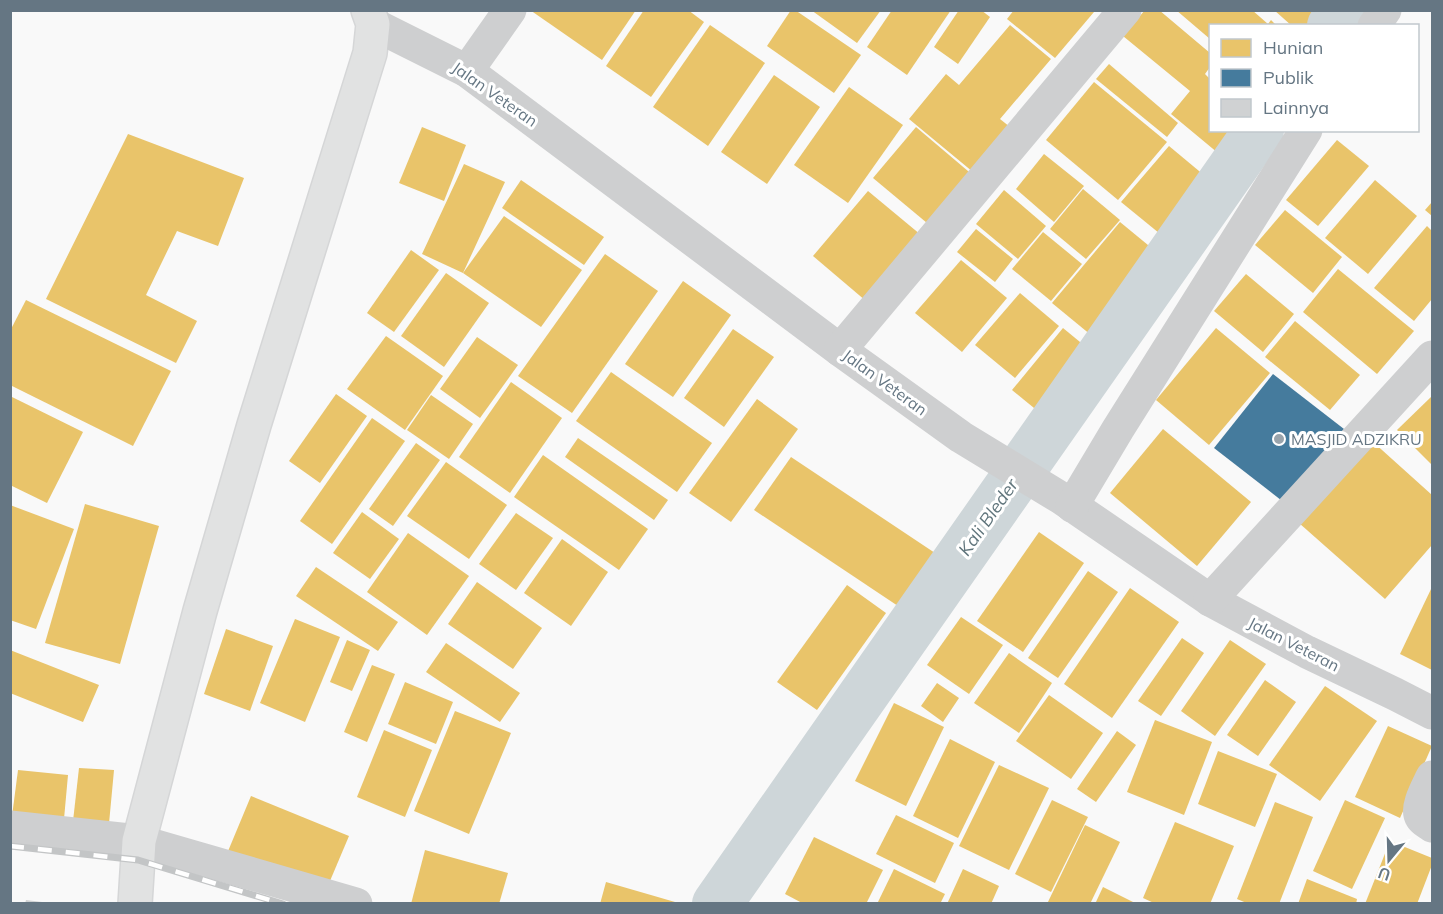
<svg xmlns="http://www.w3.org/2000/svg" width="1443" height="914" viewBox="0 0 1443 914" font-family="Mulish,sans-serif">
	<style>
		.homes { fill: #e9c46a }
		.public { fill: #457b9d }
		.lines { fill: none; stroke-linecap: round; stroke-linejoin: round }
		.canal { stroke: #ced6d9; stroke-width: 50 }
		.building { fill: #d0d2d3 }
		.secondary-casing { stroke: #d5d6d7; stroke-width: 36 }
		.street { stroke: #cecfd0; stroke-width: 33 }
		.secondary { stroke: #e1e2e2; stroke-width: 33 }
		.rail-casing { stroke: #c3c5c6; stroke-width: 7 }
		.rail { stroke: #fff; stroke-width: 4.5; stroke-dasharray: 14; stroke-linecap: butt }
		.poi-dot { fill: #99a4ac; stroke: #fff; stroke-width: 2 }
		.labels { text-anchor: middle; dominant-baseline: central; stroke-width: 6; stroke-linejoin: round; paint-order: stroke }
		.street-label { font-size: 16px; fill: #657683; stroke: #fff }
		.poi-label { font-size: 16px; fill: #657683; stroke: #fff; text-anchor: start }
		.water-label { font-size: 18px; font-style: italic; fill: #60757c; stroke: #fff }
	</style>
	<rect width="100%" height="100%" fill="#f9f9f9"/>
	<g class="homes">
		<polygon points="530,10 636,10 602,60"/>
		<polygon points="644,10 688,10 704,22 651,97 606,66"/>
		<polygon points="791,10 795,10 861,55 834,93 767,46"/>
		<polygon points="811,10 881,10 857,43"/>
		<polygon points="892,10 951,10 907,75 867,47"/>
		<polygon points="959,10 981,10 990,17 958,64 934,47"/>
		<polygon points="1014,10 1093,10 1094,12 1055,58 1007,19"/>
		<polygon points="1145,10 1159,10 1210,53 1210,67 1205,74 1210,79 1210,130 1258,130 1230,163 1171,114 1190,91 1123,36"/>
		<polygon points="1176,10 1252,10 1268,24 1271,20 1277,26 1210,26 1210,39"/>
		<polygon points="1274,10 1338,10 1325,26 1292,26"/>
		<polygon points="710,25 765,63 708,146 653,107"/>
		<polygon points="1010,25 1051,59 1000,119 1010,127 973,172 909,119 946,74 959,85"/>
		<polygon points="1109,64 1178,123 1167,137 1096,79"/>
		<polygon points="774,75 820,107 767,184 721,152"/>
		<polygon points="1094,82 1167,142 1118,200 1046,140"/>
		<polygon points="849,87 903,125 848,203 794,165"/>
		<polygon points="422,127 466,145 444,201 399,183"/>
		<polygon points="916,127 975,177 933,228 873,178"/>
		<polygon points="128,134 244,178 218,246 177,231 146,295 197,321 176,363 46,299"/>
		<polygon points="1337,140 1369,166 1318,226 1286,200"/>
		<polygon points="1169,146 1217,186 1170,242 1121,202"/>
		<polygon points="1044,154 1084,186 1054,222 1016,189"/>
		<polygon points="464,164 505,182 463,273 422,254"/>
		<polygon points="521,180 604,237 584,265 502,208"/>
		<polygon points="1375,180 1417,216 1368,274 1325,238"/>
		<polygon points="1083,189 1120,220 1086,259 1050,229"/>
		<polygon points="1004,190 1046,226 1018,259 976,224"/>
		<polygon points="868,191 921,235 866,301 813,256"/>
		<polygon points="1432,202 1432,216 1425,210"/>
		<polygon points="1285,210 1342,257 1313,293 1255,245"/>
		<polygon points="504,216 582,270 541,327 463,273"/>
		<polygon points="1120,222 1165,259 1097,340 1052,303"/>
		<polygon points="1427,226 1432,231 1432,299 1414,321 1374,288"/>
		<polygon points="976,229 1013,259 995,282 957,252"/>
		<polygon points="1043,232 1082,264 1051,301 1012,269"/>
		<polygon points="411,250 439,270 394,332 367,313"/>
		<polygon points="605,254 658,291 572,413 518,376"/>
		<polygon points="961,260 1007,298 962,352 915,313"/>
		<polygon points="1338,269 1414,331 1377,374 1303,312"/>
		<polygon points="446,273 489,303 444,367 401,336"/>
		<polygon points="1246,274 1294,314 1263,352 1214,311"/>
		<polygon points="683,281 731,315 673,397 625,364"/>
		<polygon points="1020,293 1059,326 1015,378 975,345"/>
		<polygon points="26,300 171,371 133,446 10,385 10,331"/>
		<polygon points="1295,321 1360,375 1330,410 1265,357"/>
		<polygon points="1063,328 1097,356 1045,417 1012,390"/>
		<polygon points="1216,328 1270,373 1209,445 1156,400"/>
		<polygon points="733,329 774,357 724,427 684,398"/>
		<polygon points="386,336 443,376 405,430 347,389"/>
		<polygon points="477,337 518,365 480,418 440,389"/>
		<polygon points="611,372 712,443 677,492 576,421"/>
		<polygon points="511,382 562,418 510,493 459,457"/>
		<polygon points="336,394 367,416 320,483 289,461"/>
		<polygon points="431,395 473,424 449,459 407,430"/>
		<polygon points="10,396 83,432 47,503 10,485"/>
		<polygon points="1432,396 1432,465 1397,430"/>
		<polygon points="757,399 798,429 731,522 689,493"/>
		<polygon points="372,418 405,441 332,544 300,521"/>
		<polygon points="1163,429 1251,502 1197,566 1110,493"/>
		<polygon points="578,438 668,500 654,520 565,457"/>
		<polygon points="1372,441 1432,495 1432,545 1385,599 1299,523"/>
		<polygon points="416,443 440,460 393,526 369,509"/>
		<polygon points="543,455 648,529 619,570 514,497"/>
		<polygon points="791,457 941,557 904,610 754,510"/>
		<polygon points="446,462 507,505 469,559 407,516"/>
		<polygon points="85,504 159,526 120,664 45,643"/>
		<polygon points="10,505 74,529 36,629 10,620"/>
		<polygon points="362,512 399,539 370,579 333,553"/>
		<polygon points="516,513 553,538 516,590 479,564"/>
		<polygon points="1039,532 1084,563 1023,652 977,621"/>
		<polygon points="408,533 469,576 427,635 367,592"/>
		<polygon points="562,539 608,572 571,626 524,593"/>
		<polygon points="316,567 398,622 378,651 296,596"/>
		<polygon points="1088,571 1118,592 1058,678 1028,658"/>
		<polygon points="477,582 542,628 513,669 448,624"/>
		<polygon points="847,585 886,613 817,710 777,682"/>
		<polygon points="1432,587 1432,670 1400,654"/>
		<polygon points="1130,588 1179,622 1112,718 1064,684"/>
		<polygon points="961,617 1003,645 969,694 927,665"/>
		<polygon points="295,619 340,637 305,722 260,703"/>
		<polygon points="226,629 273,646 250,711 204,694"/>
		<polygon points="1182,638 1204,653 1161,716 1138,701"/>
		<polygon points="347,640 370,650 352,691 330,682"/>
		<polygon points="1230,640 1266,664 1215,736 1181,711"/>
		<polygon points="446,643 520,693 500,722 426,672"/>
		<polygon points="10,650 99,685 83,722 10,693"/>
		<polygon points="1009,653 1052,683 1019,733 974,703"/>
		<polygon points="372,665 395,674 367,742 344,732"/>
		<polygon points="1265,680 1296,702 1258,756 1227,735"/>
		<polygon points="405,682 453,702 436,744 388,724"/>
		<polygon points="937,683 959,698 943,722 921,706"/>
		<polygon points="1325,686 1377,721 1320,801 1269,765"/>
		<polygon points="1049,695 1103,733 1071,779 1016,741"/>
		<polygon points="894,703 944,727 906,806 855,781"/>
		<polygon points="455,711 511,733 469,834 414,811"/>
		<polygon points="1155,720 1212,742 1184,815 1127,792"/>
		<polygon points="1388,726 1432,746 1400,818 1355,797"/>
		<polygon points="384,730 432,750 405,817 357,797"/>
		<polygon points="1117,731 1136,745 1096,802 1077,789"/>
		<polygon points="950,739 995,762 958,838 913,816"/>
		<polygon points="1218,751 1277,774 1255,827 1198,804"/>
		<polygon points="999,765 1049,788 1009,870 959,846"/>
		<polygon points="79,768 114,770 108,834 72,830"/>
		<polygon points="18,770 68,775 63,830 11,824"/>
		<polygon points="251,796 349,836 327,888 226,856"/>
		<polygon points="1052,800 1088,817 1051,892 1015,874"/>
		<polygon points="1345,800 1385,818 1352,889 1313,871"/>
		<polygon points="1275,802 1313,817 1279,904 1249,904 1237,899"/>
		<polygon points="896,815 954,843 935,883 876,854"/>
		<polygon points="1175,822 1234,846 1210,904 1156,904 1143,898"/>
		<polygon points="1085,825 1120,842 1090,904 1047,904"/>
		<polygon points="814,837 883,870 866,904 804,904 785,894"/>
		<polygon points="1390,841 1432,858 1432,865 1417,904 1365,904"/>
		<polygon points="425,850 508,873 499,904 411,904"/>
		<polygon points="894,869 945,894 940,904 877,904"/>
		<polygon points="963,869 999,886 991,904 947,904"/>
		<polygon points="1307,879 1357,899 1356,904 1298,904"/>
		<polygon points="606,882 675,902 674,904 600,904"/>
		<polygon points="1103,887 1137,904 1095,904"/>
	</g>
	<polygon class="public" points="1273,374 1344,429 1286,504 1214,448"/>
	<g class="lines">
		<g class="canal">
			<polyline points="1332,26 1343,10"/>
			<polyline points="717,904 1259,130"/>
		</g>
	</g>
	<polygon class="building" points="26,900 42,902 42,904 25,904"/>
	<g class="lines">
		<g class="secondary-casing">
			<polyline id="secondary" points="135,904 139,841 200,611 254,425 370,53 373,24 368,10"/>
		</g>
		<g class="street">
			<polyline points="373,24 467,71 840,350 961,437 1061,498 1210,600 1307,652 1395,694 1432,713"/>
			<polyline points="1374,26 1385,10"/>
			<polyline points="467,71 510,10"/>
			<polyline points="840,350 1125,10"/>
			<polyline points="1072,506 1118,429 1306,130"/>
			<polyline points="1210,600 1432,357"/>
			<path d="M 1432,777 C 1428,786 1415,808 1421,817 C 1423,821 1428,823 1432,826"/>
			<polyline points="10,827 139,841 356,904"/>
		</g>
		<use href="#secondary" class="secondary"/>
		<g class="rail-casing">
			<polyline id="rail" points="10,846 138,860 283,904"/>
		</g>
		<use href="#rail" class="rail"/>
	</g>
	<circle class="poi-dot" cx="1279" cy="439" r="6"/>
	<g class="labels">
		<g class="street-label">
			<text transform="translate(495 94) rotate(35)">Jalan Veteran</text>
			<text transform="translate(885 382) rotate(36)">Jalan Veteran</text>
			<text transform="translate(1294 644) rotate(27)">Jalan Veteran</text>
		</g>
		<g class="poi-label">
			<text x="1291" y="439">MASJID ADZIKRU</text>
		</g>
		<g class="water-label">
			<text transform="translate(988 517) rotate(-55)">Kali Bleder</text>
		</g>
	</g>
	<rect width="1443" height="914" fill="none" stroke="#657683" stroke-width="24"/>
	<rect x="1209" y="24" width="210" height="108" fill="#ffffff" stroke="#c1c8cd" stroke-width="1.5"/>
	<rect x="1221" y="39" width="30" height="18" fill="#e9c46a" stroke="#c1c8cd" stroke-width="1.5"/>
	<text x="1263" y="54" font-size="18" fill="#657683">Hunian</text>
	<rect x="1221" y="69" width="30" height="18" fill="#457b9d" stroke="#c1c8cd" stroke-width="1.5"/>
	<text x="1263" y="84" font-size="18" fill="#657683">Publik</text>
	<rect x="1221" y="99" width="30" height="18" fill="#d0d2d3" stroke="#c1c8cd" stroke-width="1.5"/>
	<text x="1263" y="114" font-size="18" fill="#657683">Lainnya</text>
	<g transform="translate(1389 860) rotate(199)" stroke="#ffffff" stroke-width="4.5" paint-order="stroke">
	<path d="M0-4.5L10 22L0 15L-10 22Z" fill="#657683"/>
	<text y="-9" font-size="16" font-weight="bold" text-anchor="middle" fill="#657683">U</text>
	</g>
</svg>
